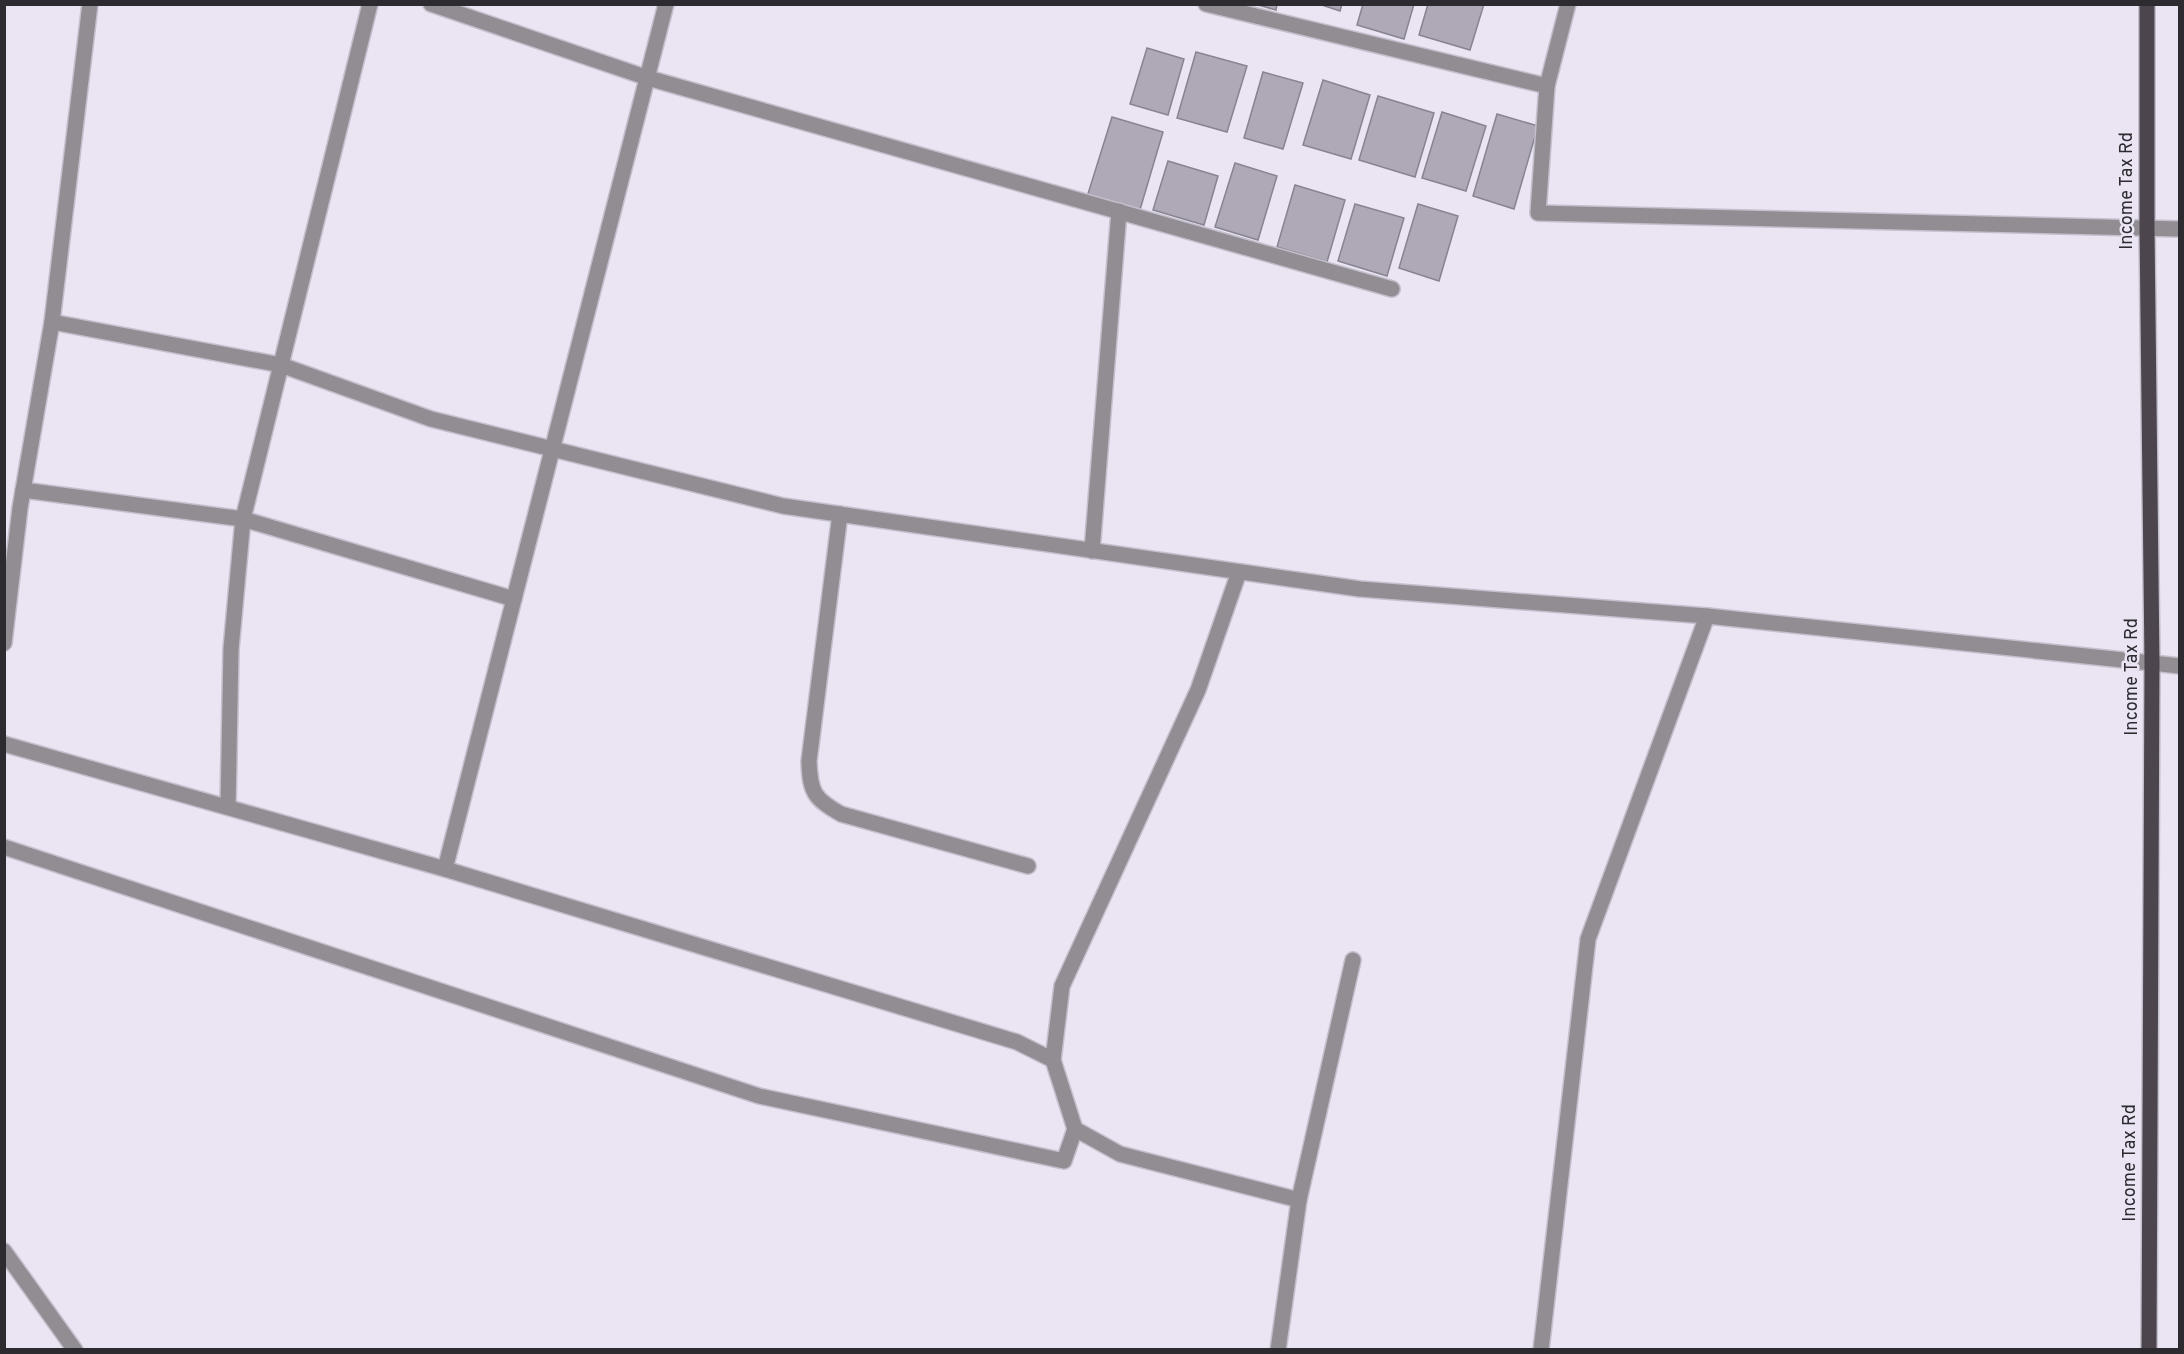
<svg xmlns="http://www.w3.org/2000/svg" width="2184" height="1354" viewBox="0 0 2184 1354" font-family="Overpass,sans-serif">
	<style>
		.building { fill: #afa9b7; stroke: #888390; stroke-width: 1.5 }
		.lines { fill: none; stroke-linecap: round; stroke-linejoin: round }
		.minor-casing { stroke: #c4bfcc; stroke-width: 18 }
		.major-casing { stroke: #c4bfcc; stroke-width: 18 }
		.minor { stroke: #918d93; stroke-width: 15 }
		.major { stroke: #4c454e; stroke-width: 15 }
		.labels { text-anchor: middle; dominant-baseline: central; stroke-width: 5; stroke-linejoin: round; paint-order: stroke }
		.street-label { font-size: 18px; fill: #2d2b30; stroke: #eae4f3 }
	</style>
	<rect width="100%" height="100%" fill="#eae4f3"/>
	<g class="building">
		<polygon points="1255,4 1277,4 1276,10"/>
		<polygon points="1319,4 1342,4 1340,11"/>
		<polygon points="1363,4 1414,4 1404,39 1357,25"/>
		<polygon points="1428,4 1484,4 1470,50 1419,35"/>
		<polygon points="1147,48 1184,59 1168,115 1130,104"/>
		<polygon points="1196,52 1247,66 1227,132 1177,118"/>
		<polygon points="1263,72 1303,83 1283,149 1244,138"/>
		<polygon points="1323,80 1370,95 1351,159 1303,145"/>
		<polygon points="1378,96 1434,113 1415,177 1359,160"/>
		<polygon points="1442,112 1486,126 1466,191 1422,178"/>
		<polygon points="1497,114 1538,126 1514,209 1473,196"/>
		<polygon points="1112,117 1163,132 1139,213 1087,197"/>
		<polygon points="1168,161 1218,176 1204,225 1153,210"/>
		<polygon points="1235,163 1277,176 1258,240 1215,227"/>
		<polygon points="1295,185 1345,200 1327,262 1277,247"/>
		<polygon points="1355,204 1404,218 1387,276 1338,261"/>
		<polygon points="1418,204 1458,216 1439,281 1399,268"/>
	</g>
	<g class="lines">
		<g class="minor-casing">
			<g id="minor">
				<polyline points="370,4 243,519 514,599"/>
				<polyline points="431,4 648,78 1392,289"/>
				<polyline points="1206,4 1547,86 1568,4"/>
				<polyline points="1547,86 1538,213 2180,229"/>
				<polyline points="52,322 281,365 431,419 783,506 1360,589 1707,616 2180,666"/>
				<polyline points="23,490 243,519 231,649 228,807"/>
				<path d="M 840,514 L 809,761 C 810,792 814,799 841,814 L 1028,866"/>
				<polyline points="1092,551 1119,211"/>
				<polyline points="4,643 20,508 52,322 90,4"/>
				<polyline points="4,744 445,869 1017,1042 1053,1060 1075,1129 1120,1154 1299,1200 1278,1350"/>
				<polyline points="4,847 759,1096 1064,1161 1075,1129"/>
				<polyline points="445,869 666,4"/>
				<polyline points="1053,1060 1062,986 1198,690 1239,572"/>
				<polyline points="1299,1200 1353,960"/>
				<polyline points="4,1251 75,1350"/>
				<polyline points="1541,1350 1588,939 1707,616"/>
			</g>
		</g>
		<g class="major-casing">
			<polyline id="major" points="2147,4 2147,228 2152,663 2149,1350"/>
		</g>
		<use href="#minor" class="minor"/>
		<use href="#major" class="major"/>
	</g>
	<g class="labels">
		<g class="street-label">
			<text transform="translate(2127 191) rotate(-90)">Income Tax Rd</text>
			<text transform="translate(2132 677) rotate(-90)">Income Tax Rd</text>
			<text transform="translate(2130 1163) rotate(-90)">Income Tax Rd</text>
		</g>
	</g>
	<rect width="2184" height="1354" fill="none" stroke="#2d2b30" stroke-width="12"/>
</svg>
